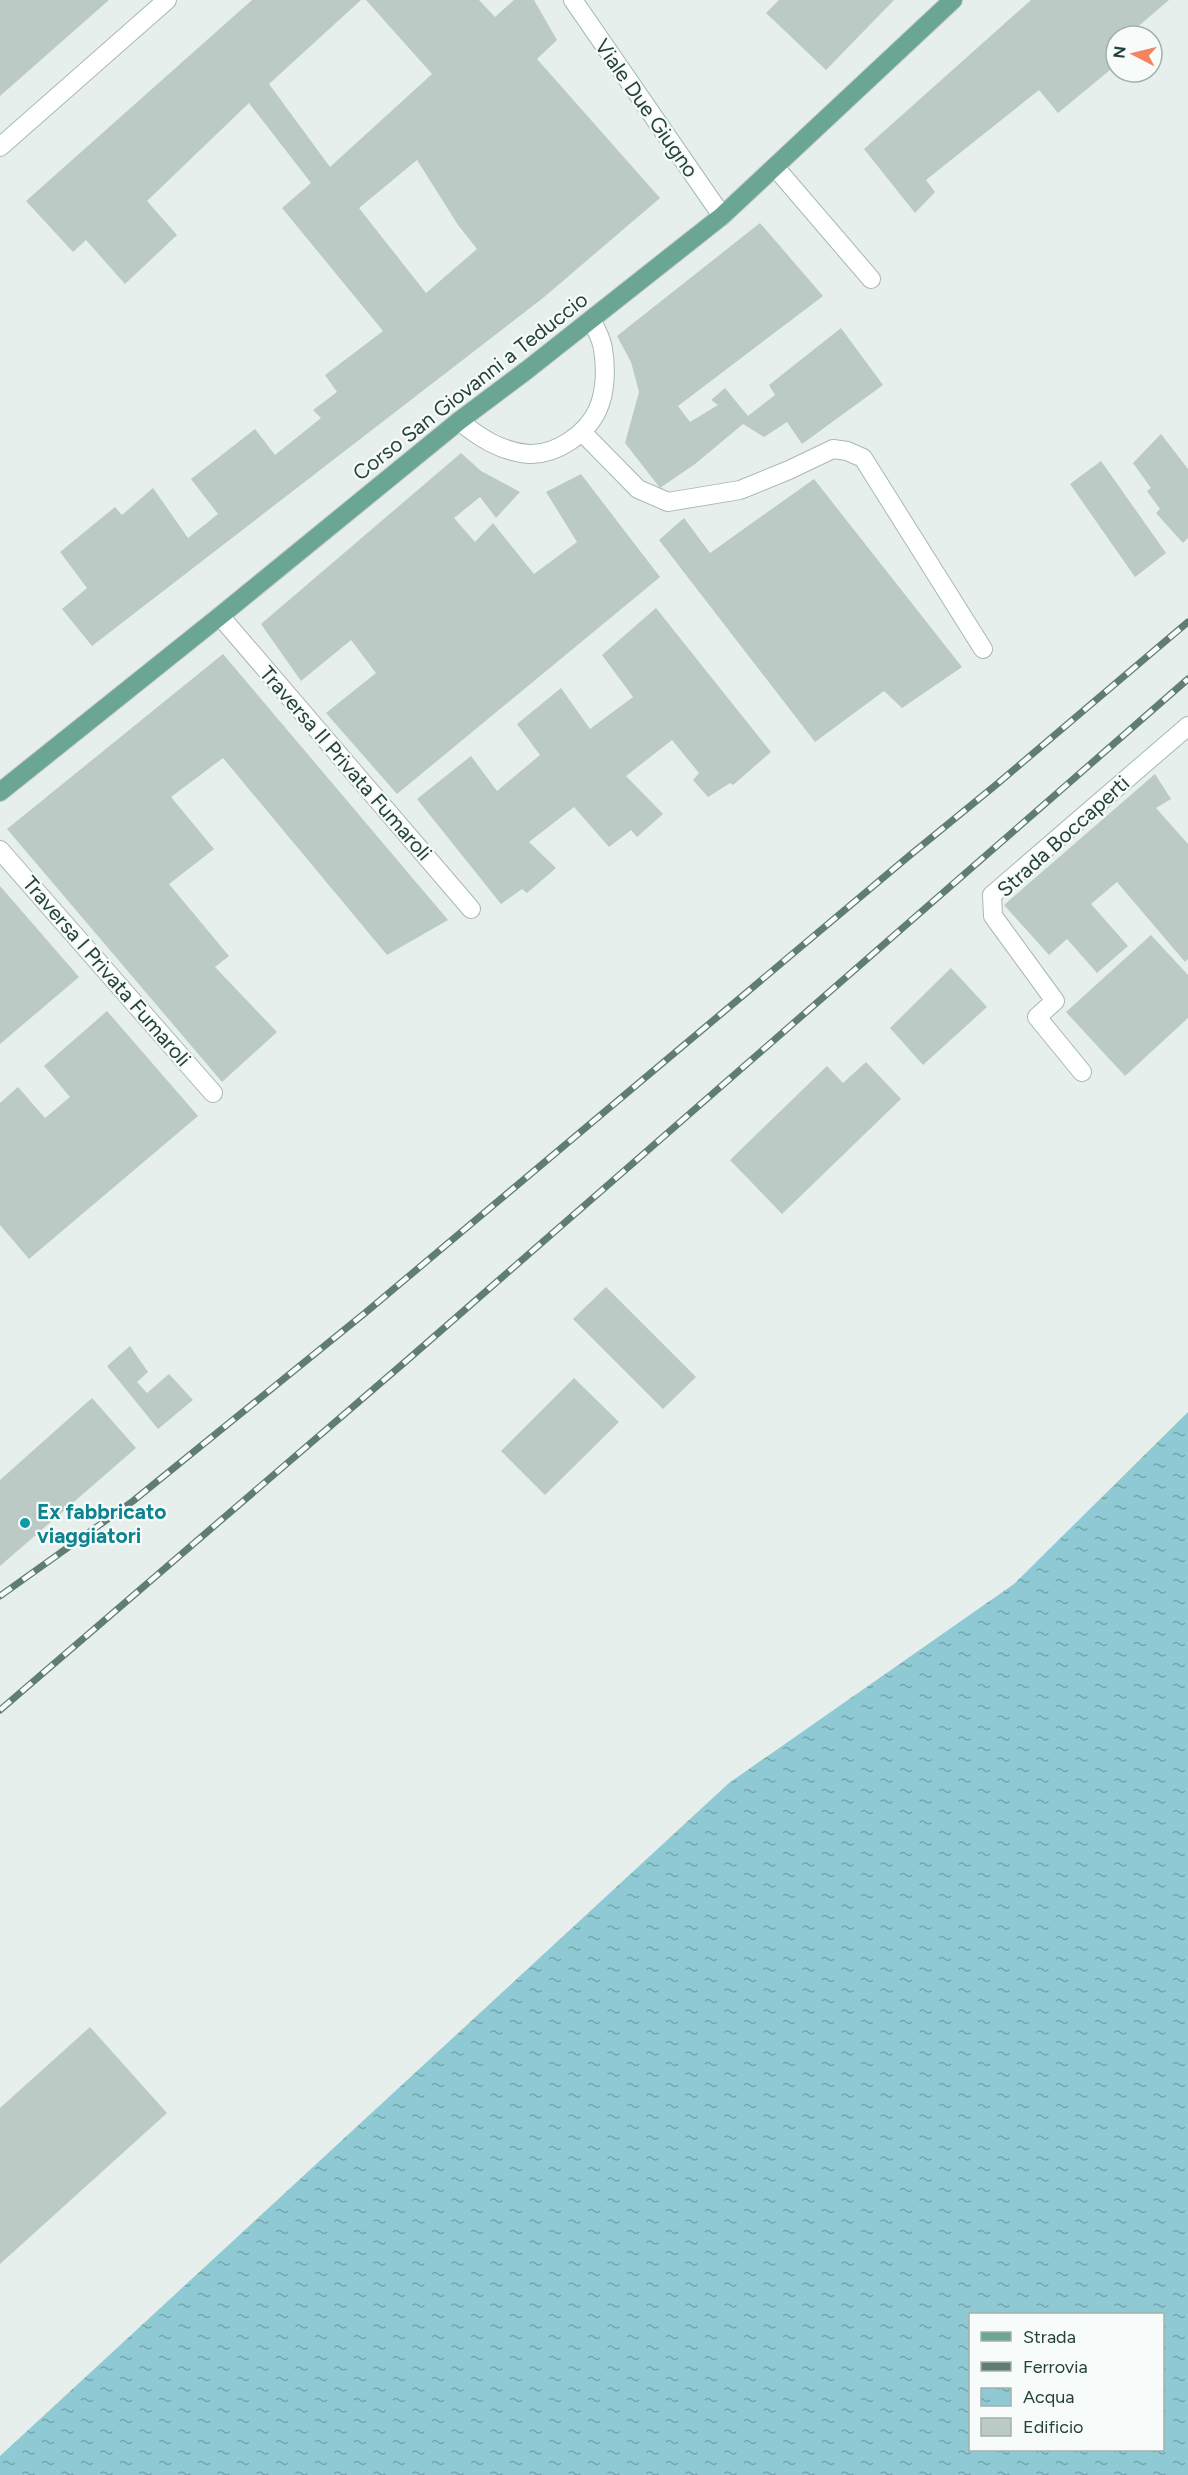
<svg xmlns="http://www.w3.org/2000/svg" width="1188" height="2475" viewBox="0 0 1188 2475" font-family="Figtree,sans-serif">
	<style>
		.water { fill: url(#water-ripples); fill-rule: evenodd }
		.building { fill: #bbcac4; fill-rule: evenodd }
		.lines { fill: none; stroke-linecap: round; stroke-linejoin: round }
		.lane-casing { stroke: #a8b8b2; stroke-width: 20 }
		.street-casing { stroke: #a8b8b2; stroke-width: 20 }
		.secondary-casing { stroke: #a4bbb3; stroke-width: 20 }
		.primary-casing { stroke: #c2cac8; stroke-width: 20 }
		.lane { stroke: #fff; stroke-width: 18 }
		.street { stroke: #fff; stroke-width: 18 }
		.secondary { stroke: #fff; stroke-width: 18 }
		.primary { stroke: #6aa596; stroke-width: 18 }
		.rail-casing { stroke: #5f7d75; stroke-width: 7 }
		.rail { stroke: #f7fbf9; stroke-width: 4.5; stroke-dasharray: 14; stroke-linecap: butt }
		.culture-dot { fill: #0f9aa8; stroke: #f7fbf9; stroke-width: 2 }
		.labels { text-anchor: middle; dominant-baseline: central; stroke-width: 4.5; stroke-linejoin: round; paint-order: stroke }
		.street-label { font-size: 21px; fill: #24423a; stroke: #f7fbf9 }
		.culture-label { font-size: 21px; font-weight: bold; fill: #0d838f; stroke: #f7fbf9; text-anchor: start }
	</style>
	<defs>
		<pattern id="water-ripples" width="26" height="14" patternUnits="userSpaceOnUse" patternTransform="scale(1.5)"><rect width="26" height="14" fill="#8ec9d4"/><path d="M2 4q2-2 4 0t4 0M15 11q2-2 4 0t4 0" fill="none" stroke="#74a5ad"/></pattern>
	</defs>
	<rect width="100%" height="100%" fill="#e6efeb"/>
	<path class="water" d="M 1188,1412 L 1188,2475 L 0,2475 L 0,2456 L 729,1783 L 1014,1584 ZM 970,2314 L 1162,2314 L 1162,2450 L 970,2450 Z"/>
	<g class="building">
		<polygon points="0,0 109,0 0,96"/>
		<path d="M 252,0 L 361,0 L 269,84 L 330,167 L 432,74 L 366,0 L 479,0 L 495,17 L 514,0 L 534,0 L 557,40 L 537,59 L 660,198 L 543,298 L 92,646 L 62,609 L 87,588 L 60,552 L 115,507 L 122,515 L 153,488 L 188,538 L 218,514 L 191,479 L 255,429 L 275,455 L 321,418 L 313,410 L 337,392 L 325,375 L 383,331 L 282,208 L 311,183 L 249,103 L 147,201 L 177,235 L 125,284 L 86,240 L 73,252 L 26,201 ZM 417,160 L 458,225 L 477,249 L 426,293 L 359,208 Z"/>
		<polygon points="779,0 894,0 826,70 766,13"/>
		<polygon points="1031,0 1169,0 1127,36 1116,36 1114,47 1116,49 1116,65 1058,113 1039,90 926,180 935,192 915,213 864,149"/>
		<polygon points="760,223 823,296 678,406 690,422 718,405 711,400 725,388 748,416 775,395 769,385 841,328 883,385 802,444 787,422 764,437 743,424 695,464 660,488 625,443 639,392 631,362 617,336"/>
		<polygon points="1161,434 1188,469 1188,538 1183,543 1156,513 1160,509 1147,491 1151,488 1133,463"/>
		<polygon points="461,453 481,471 520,492 496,518 480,497 454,518 475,542 493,523 534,574 577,542 546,492 581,474 660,577 397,794 326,713 376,673 351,640 301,681 261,624"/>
		<polygon points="1101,461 1166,553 1135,577 1070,484"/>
		<polygon points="814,479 962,667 902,708 884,691 815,742 659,540 684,518 710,553"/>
		<polygon points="656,608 771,752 733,785 730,783 708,797 693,780 699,773 672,740 626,776 663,814 637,837 631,830 609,847 574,807 529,842 556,868 527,893 522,889 501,904 417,799 471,756 497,791 540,755 517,724 561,688 590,729 633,697 602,655"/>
		<polygon points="223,654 448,920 387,955 223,758 171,797 214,849 169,884 229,956 215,967 277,1032 222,1082 7,829"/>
		<polygon points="1155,774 1171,799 1156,808 1188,844 1188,959 1185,962 1117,882 1091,904 1128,946 1097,973 1067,939 1049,955 1004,905"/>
		<polygon points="0,886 79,977 0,1044"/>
		<polygon points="1151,935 1188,975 1188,1018 1125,1076 1066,1012"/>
		<polygon points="951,968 987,1007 923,1065 890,1028"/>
		<polygon points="107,1011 198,1116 29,1259 0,1225 0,1103 18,1087 45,1118 70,1097 44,1066"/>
		<polygon points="866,1062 901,1099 782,1214 730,1160 827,1066 843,1083"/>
		<polygon points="606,1287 696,1377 663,1409 573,1319"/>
		<polygon points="130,1346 148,1372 137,1382 147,1393 169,1374 193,1400 158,1429 107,1366"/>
		<polygon points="574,1378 619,1422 545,1495 501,1451"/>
		<polygon points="92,1398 136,1448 0,1566 0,1480"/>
		<polygon points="90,2027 167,2113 0,2264 0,2108"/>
	</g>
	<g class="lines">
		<g class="lane-casing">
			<g id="lane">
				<path d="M 459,421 C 479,437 501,452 529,454 C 556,455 587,434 598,409 C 606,391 606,367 603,349 C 602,339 595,329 592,319"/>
				<polyline points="582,432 638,489 668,502 740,490 789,470 833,449 847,451 863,458 983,649"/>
			</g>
		</g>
		<g class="street-casing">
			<g id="street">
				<polyline points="0,147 167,0"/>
				<polyline points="775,167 871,279"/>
				<polyline points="220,616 471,909"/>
				<polyline points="0,850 213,1093"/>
				<polyline points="1082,1072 1037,1017 1055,1001 993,916 992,895 1188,726"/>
			</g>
		</g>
		<g class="secondary-casing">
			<polyline id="secondary" points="573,0 722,216"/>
		</g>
		<g class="primary-casing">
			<polyline id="primary" points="0,792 220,616 459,421 527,370 722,216 953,0"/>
		</g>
		<use href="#lane" class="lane"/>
		<use href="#street" class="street"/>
		<use href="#secondary" class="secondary"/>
		<use href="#primary" class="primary"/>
		<g class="rail-casing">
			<g id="rail">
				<polyline points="0,1596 133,1501 365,1313 909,856 997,784 1188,622"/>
				<polyline points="0,1710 405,1362 1188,679"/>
			</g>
		</g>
		<use href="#rail" class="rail"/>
	</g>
	<circle class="culture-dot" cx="25" cy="1523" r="6"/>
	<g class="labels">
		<g class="street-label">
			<text transform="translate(647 108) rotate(55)">Viale Due Giugno</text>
			<text transform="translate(470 386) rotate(-38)">Corso San Giovanni a Teduccio</text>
			<text transform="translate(346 763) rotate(49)">Traversa II Privata Fumaroli</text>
			<text transform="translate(1063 836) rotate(-42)">Strada Boccaperti</text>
			<text transform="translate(107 971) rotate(49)">Traversa I Privata Fumaroli</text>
		</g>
		<g class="culture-label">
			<text x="37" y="1511">Ex fabbricato<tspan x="37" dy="24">viaggiatori</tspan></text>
		</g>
	</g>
	<rect x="969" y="2313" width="195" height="138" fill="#f7fbf9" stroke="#a3b1ad" stroke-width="1.5"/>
	<rect x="981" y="2332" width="30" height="9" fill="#6aa596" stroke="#a3b1ad" stroke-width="1.5"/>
	<text x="1023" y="2343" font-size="18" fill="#24423a">Strada</text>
	<rect x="981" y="2362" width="30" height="9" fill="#5f7d75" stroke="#a3b1ad" stroke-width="1.5"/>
	<text x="1023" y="2373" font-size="18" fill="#24423a">Ferrovia</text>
	<rect x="981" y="2388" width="30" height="18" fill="url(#water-ripples)" stroke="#a3b1ad" stroke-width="1.5"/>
	<text x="1023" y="2403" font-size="18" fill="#24423a">Acqua</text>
	<rect x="981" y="2418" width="30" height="18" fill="#bbcac4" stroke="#a3b1ad" stroke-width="1.5"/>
	<text x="1023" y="2433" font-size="18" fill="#24423a">Edificio</text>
	<g transform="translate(1134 54) rotate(277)"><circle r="28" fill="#f7fbf9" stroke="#a3b1ad" stroke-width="1.5"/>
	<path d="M0-4.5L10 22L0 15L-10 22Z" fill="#f4845f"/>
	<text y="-9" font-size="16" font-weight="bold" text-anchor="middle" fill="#24423a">N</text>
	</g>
</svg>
